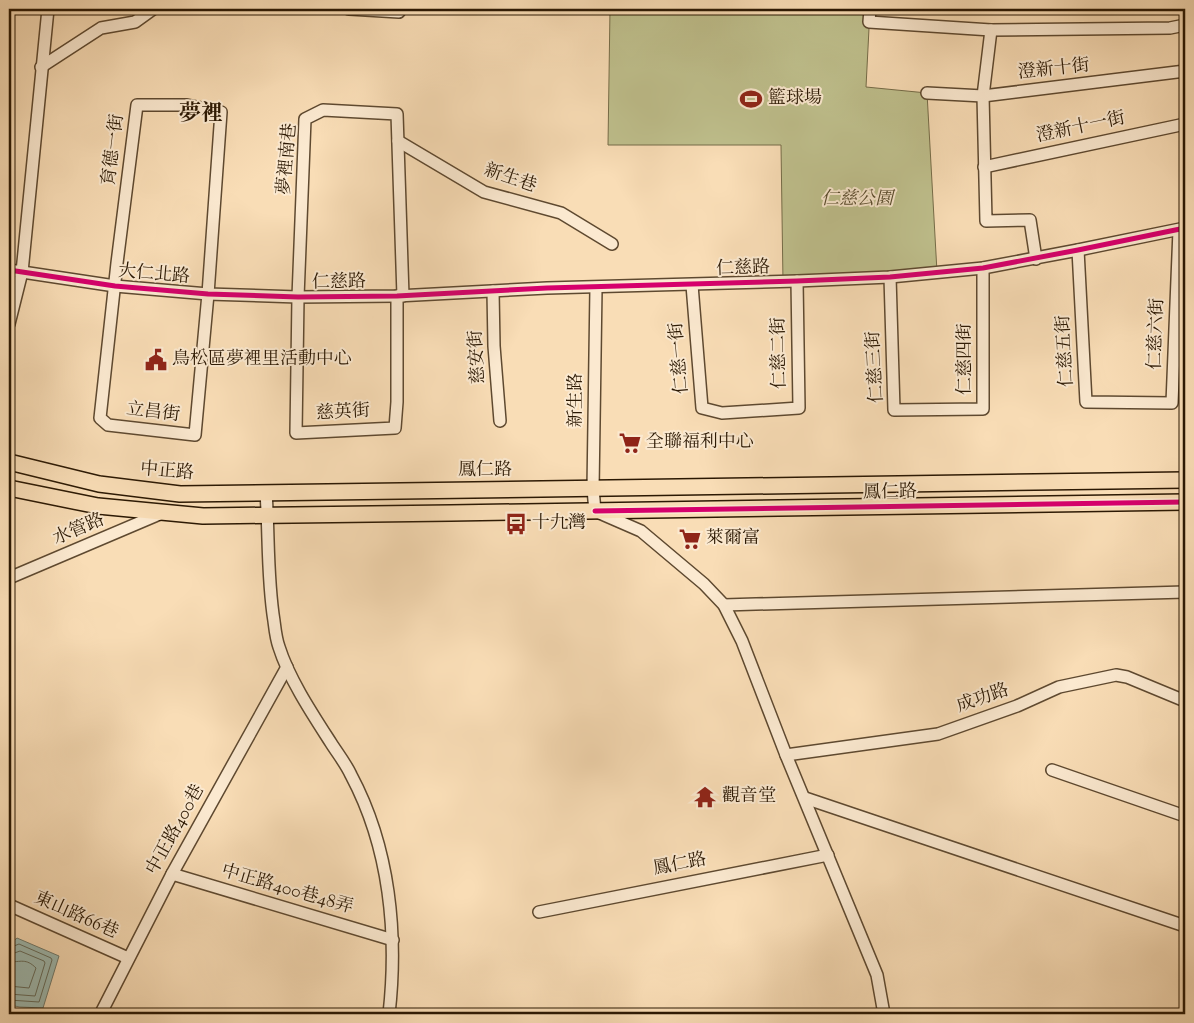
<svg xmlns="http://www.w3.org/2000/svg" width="1194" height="1023" viewBox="0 0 1194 1023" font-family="'Sorts Mill Goudy','Noto Serif TC',serif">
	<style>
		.green { fill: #bfc08d; stroke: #756c48 }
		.water { fill: #9ebbb2; stroke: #707a6c }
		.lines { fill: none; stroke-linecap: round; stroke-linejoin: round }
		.shore { stroke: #646a5a; stroke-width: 1 }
		.minor-casing { stroke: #5e4930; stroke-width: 14 }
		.major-casing { stroke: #2b1803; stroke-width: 18 }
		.minor { stroke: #fbe9d0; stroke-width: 11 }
		.major { stroke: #f9ddb6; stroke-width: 15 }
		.cycleway-casing { stroke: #fbe9d0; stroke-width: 8 }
		.cycleway { stroke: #d6006c; stroke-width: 5 }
		.labels { text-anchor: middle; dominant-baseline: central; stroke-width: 4; stroke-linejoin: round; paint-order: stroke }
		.street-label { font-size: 18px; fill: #2b1803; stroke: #fbe9d0 }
		.poi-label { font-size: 18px; fill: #2b1803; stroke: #fbe9d0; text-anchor: start }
		.park-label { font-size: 18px; font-style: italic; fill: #574a2c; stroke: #fbe9d0 }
		.district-label { font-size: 22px; font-weight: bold; fill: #2b1803; stroke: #fbe9d0 }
	</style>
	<rect width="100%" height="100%" fill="#f9ddb6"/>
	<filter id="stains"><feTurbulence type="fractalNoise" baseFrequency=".004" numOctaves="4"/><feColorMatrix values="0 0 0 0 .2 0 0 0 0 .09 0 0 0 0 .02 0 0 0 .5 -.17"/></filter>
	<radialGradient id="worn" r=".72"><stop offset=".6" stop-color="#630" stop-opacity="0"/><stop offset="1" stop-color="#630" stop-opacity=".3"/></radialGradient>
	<polygon class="green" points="610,9 870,9 866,87 927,93 937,272 783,282 781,145 608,145"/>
	<polygon class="water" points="17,938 59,956 43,1008 20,1007 9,1005 9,948 10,944"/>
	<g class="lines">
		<g class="shore">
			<polyline points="9,948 19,944 51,958 52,960 39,1002 9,1000"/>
			<polyline points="9,955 20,951 44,961 45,963 35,996 9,994"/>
			<path d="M 9,962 C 21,962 26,958 36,968 L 29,988 L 9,986"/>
		</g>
		<g class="minor-casing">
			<g id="minor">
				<polyline points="349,9 399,12 401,9"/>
				<polyline points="870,9 869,22 991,30 1170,28 1185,25"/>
				<polyline points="1185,9 1185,10"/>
				<polyline points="991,30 983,96 986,221 1030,220 1036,259"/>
				<polyline points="41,67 101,28 135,22 153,9"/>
				<polyline points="927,93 983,96 1185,71"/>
				<polygon points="137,105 187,105 221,112 208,294 195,435 108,425 100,418 117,263"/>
				<polyline points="398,141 484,192 561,213 612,244"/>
				<polyline points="984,167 1185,124"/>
				<polyline points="1078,250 1086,402 1172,403 1179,230"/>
				<polyline points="9,270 115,286 208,294 298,297 397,296 547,288 797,281 890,277 983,268 1078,250 1185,228"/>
				<polyline points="890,277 894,410 983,409 983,268"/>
				<polyline points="692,285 702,408 722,413 799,408 797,281"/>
				<polyline points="596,288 593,489 595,511 641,531 704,584 724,605 742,641 786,755 877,975 884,1014"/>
				<polyline points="493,291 494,346 500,421"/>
				<polyline points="397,296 397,402 395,428 296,433 298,297 305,119 323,110 397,114 403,296"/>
				<polyline points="9,324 22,272 48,9"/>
				<path d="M 266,492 C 269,535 267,578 274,621 C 275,629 276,639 279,647 C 289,679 313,715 331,743 C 338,754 346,764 351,775 C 390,848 398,934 389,1014"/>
				<polyline points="9,578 162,513"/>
				<polyline points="724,605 1185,592"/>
				<polyline points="786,755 938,734 1017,706 1059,687 1116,675 1127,677 1185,701"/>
				<polyline points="1052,770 1185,816"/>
				<polyline points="805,798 1185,926"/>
				<polyline points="172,874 393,940"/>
				<polyline points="9,905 128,958"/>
				<polyline points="539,912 828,855"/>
				<polyline points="101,1013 172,874 287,667"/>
			</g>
		</g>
		<g class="major-casing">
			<g id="major">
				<polyline points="9,462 99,484 180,494 1185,480"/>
				<polyline points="9,488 98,506 203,516 451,513 1185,502"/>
			</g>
		</g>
		<use href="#minor" class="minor"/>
		<use href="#major" class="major"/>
		<g class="cycleway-casing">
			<g id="cycleway">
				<polyline points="9,270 115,286 208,294 298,297 397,296 547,288 797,281 890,277 983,268 1078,250 1185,228"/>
				<polyline points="595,511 1185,502"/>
			</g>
		</g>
		<use href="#cycleway" class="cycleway"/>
	</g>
	<defs>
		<g id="stadium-bare" transform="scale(1.725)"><path d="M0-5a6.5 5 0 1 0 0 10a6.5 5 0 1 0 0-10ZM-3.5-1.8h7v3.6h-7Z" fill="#8f2418" stroke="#fbe9d0" stroke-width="2.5" paint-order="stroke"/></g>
		<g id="civic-bare" transform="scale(1.725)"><path d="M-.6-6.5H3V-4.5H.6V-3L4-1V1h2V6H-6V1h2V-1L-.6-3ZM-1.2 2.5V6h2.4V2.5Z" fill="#8f2418" stroke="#fbe9d0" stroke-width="2.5" paint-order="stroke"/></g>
		<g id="supermarket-bare" transform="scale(1.725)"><path d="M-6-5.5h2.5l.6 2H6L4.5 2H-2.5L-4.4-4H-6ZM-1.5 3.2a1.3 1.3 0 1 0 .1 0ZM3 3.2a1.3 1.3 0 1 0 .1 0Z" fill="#8f2418" stroke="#fbe9d0" stroke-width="2.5" paint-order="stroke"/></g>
		<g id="bus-bare" transform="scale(1.725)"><path d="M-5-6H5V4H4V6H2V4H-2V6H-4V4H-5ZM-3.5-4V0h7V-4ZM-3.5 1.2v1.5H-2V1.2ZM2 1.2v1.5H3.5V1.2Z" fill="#8f2418" stroke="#fbe9d0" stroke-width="2.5" paint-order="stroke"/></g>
		<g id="temple-bare" transform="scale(1.725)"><path d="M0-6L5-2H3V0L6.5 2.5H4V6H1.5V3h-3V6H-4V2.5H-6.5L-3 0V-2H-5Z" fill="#8f2418" stroke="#fbe9d0" stroke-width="2.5" paint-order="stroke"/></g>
	</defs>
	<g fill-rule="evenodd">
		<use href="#stadium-bare" x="751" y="99"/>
		<use href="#civic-bare" x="156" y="360"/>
		<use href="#supermarket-bare" x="630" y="443"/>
		<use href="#bus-bare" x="516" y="524"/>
		<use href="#supermarket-bare" x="690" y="539"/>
		<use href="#temple-bare" x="705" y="797"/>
	</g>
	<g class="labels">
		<g class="street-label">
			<text transform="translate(1054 70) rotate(-6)">澄新十街</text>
			<text transform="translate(1081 128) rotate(-12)">澄新十一街</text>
			<text transform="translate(114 150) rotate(-83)">育德一街</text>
			<text transform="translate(288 159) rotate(-85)">夢裡南巷</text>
			<text transform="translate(510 179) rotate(19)">新生巷</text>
			<text transform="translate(743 269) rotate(-2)">仁慈路</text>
			<text transform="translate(154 275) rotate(5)">大仁北路</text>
			<text transform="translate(339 283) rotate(-1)">仁慈路</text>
			<text transform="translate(1157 334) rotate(-88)">仁慈六街</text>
			<text transform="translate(1066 351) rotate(-93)">仁慈五街</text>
			<text transform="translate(780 353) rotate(-91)">仁慈二街</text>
			<text transform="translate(478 357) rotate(-93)">慈安街</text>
			<text transform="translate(680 358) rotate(-95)">仁慈一街</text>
			<text transform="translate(966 359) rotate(-90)">仁慈四街</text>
			<text transform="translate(876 367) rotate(-93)">仁慈三街</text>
			<text transform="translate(577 400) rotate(-90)">新生路</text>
			<text transform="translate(153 413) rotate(7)">立昌街</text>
			<text transform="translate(343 413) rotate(-3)">慈英街</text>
			<text x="485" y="471">鳳仁路</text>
			<text transform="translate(167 472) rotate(5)">中正路</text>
			<text transform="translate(890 493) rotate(-1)">鳳仁路</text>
			<text transform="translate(79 530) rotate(-23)">水管路</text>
			<text transform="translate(983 699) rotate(-19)">成功路</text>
			<text transform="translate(176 830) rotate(-61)">中正路400巷</text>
			<text transform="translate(680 865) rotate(-11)">鳳仁路</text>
			<text transform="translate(287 890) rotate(16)">中正路400巷48弄</text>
			<text transform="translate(76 916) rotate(24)">東山路66巷</text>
		</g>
		<g class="poi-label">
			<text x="768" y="99">籃球場</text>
			<text x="172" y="360">鳥松區夢裡里活動中心</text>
			<text x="646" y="443">全聯福利中心</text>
			<text x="532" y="524">十九灣</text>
			<text x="706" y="539">萊爾富</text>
			<text x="722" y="797">觀音堂</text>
		</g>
		<g class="park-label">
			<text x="857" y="200">仁慈公園</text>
		</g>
		<g class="district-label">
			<text x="201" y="115">夢裡</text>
		</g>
	</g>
	<rect width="1194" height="1023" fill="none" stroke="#f9ddb6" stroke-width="30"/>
	<rect x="10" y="10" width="1174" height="1003" fill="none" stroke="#2b1803" stroke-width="2.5"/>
	<rect x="15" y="15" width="1164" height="993" fill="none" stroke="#2b1803"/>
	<rect width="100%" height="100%" filter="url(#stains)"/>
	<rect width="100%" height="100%" fill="url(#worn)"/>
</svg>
